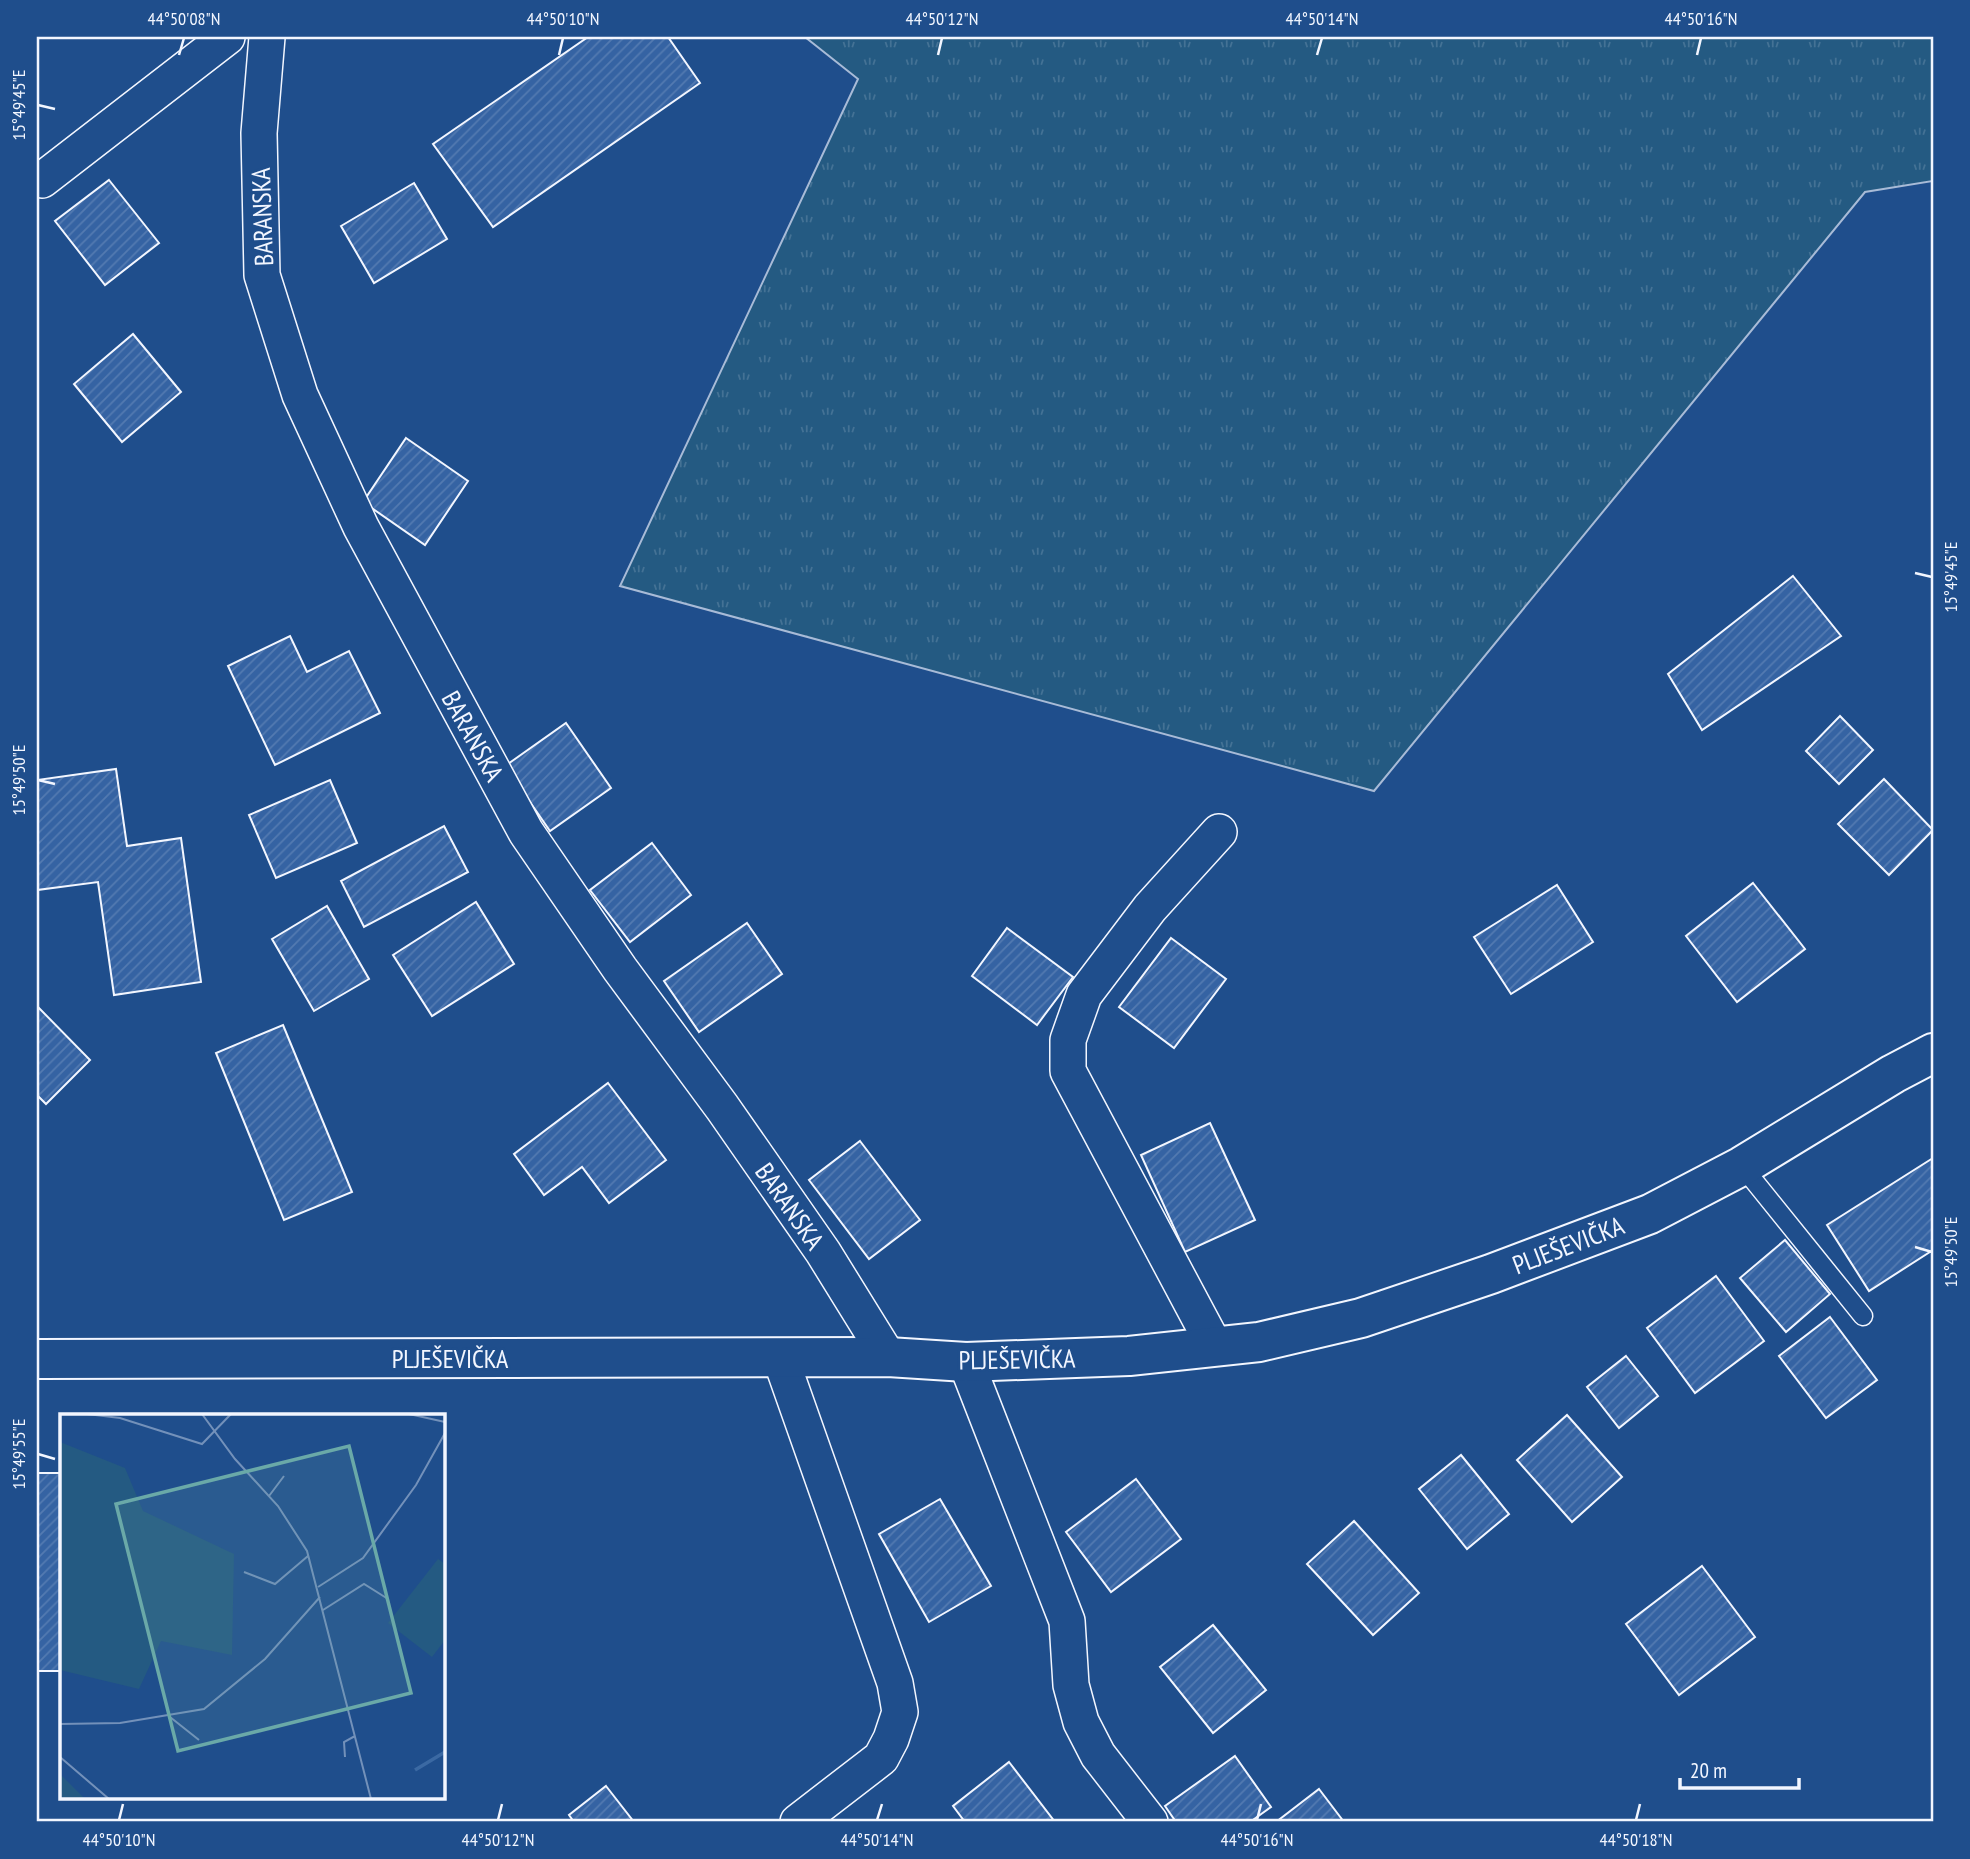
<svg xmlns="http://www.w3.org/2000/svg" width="1970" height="1859" viewBox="0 0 1970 1859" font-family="'PT Sans Narrow',sans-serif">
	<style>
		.grass { fill: url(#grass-tufts); stroke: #a8bbd7; stroke-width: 2 }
		.building { fill: url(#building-hatch); stroke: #f2f6ff; stroke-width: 2 }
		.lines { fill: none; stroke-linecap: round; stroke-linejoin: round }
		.lane-casing { stroke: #f2f6ff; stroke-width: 21 }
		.street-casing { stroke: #f2f6ff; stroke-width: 38 }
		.primary-casing { stroke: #f2f6ff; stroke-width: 42 }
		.lane { stroke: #1f4e8c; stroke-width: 18 }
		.street { stroke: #1f4e8c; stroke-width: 35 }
		.primary { stroke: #1f4e8c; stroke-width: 38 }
		.ticks { fill: none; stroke: #f2f6ff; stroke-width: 2.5 }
		.labels { text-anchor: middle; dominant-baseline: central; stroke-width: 5; stroke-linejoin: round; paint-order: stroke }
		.street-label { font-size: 26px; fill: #f2f6ff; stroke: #1f4e8c }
		.inset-river { fill: none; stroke: #3b69a3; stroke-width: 3.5 }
		.inset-road { fill: none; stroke: #7391ba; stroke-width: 2 }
		.view { fill: #6aa9a8; fill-opacity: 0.15; stroke: #6aa9a8; stroke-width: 3.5 }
		.inset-edge { fill: none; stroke: #f2f6ff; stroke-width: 3.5 }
		.neatline { fill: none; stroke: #f2f6ff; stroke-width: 2.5 }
		.ticks-label { font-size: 18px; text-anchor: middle; fill: #f2f6ff }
	</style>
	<defs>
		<pattern id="grass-tufts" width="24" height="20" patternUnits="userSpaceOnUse" patternTransform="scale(1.75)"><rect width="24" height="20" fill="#245a82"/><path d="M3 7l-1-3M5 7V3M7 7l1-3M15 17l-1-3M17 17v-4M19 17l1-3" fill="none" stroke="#447295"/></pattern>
		<pattern id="building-hatch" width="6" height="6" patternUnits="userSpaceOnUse" patternTransform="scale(1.75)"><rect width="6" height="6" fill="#3563a3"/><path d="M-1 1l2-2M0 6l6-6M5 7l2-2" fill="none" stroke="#537ab1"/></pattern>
	</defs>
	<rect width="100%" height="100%" fill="#1f4e8c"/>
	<polygon class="grass" points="805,37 1933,37 1933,181 1865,192 1374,791 620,586 858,79"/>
	<g class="building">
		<polygon points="588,37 668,37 700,83 493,227 433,144"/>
		<polygon points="109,180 159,243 105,285 55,221"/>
		<polygon points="414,183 447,239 374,283 341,226"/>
		<polygon points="133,334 181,392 122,442 74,384"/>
		<polygon points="406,438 468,481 425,545 363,502"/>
		<polygon points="1793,576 1841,636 1702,730 1668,674"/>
		<polygon points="290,636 307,672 349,651 380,713 275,765 228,666"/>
		<polygon points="1840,716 1873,750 1839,784 1806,751"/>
		<polygon points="566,723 611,788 550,831 505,766"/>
		<polygon points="116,769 127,846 181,838 201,982 114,995 98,882 37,890 37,780"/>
		<polygon points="1884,779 1933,830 1889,875 1838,824"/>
		<polygon points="330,780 357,843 276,878 249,815"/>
		<polygon points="444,826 468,872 364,927 341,881"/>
		<polygon points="652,843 691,895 630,942 590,890"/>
		<polygon points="1753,883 1805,949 1737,1002 1686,936"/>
		<polygon points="1557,885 1593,942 1511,994 1474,937"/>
		<polygon points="476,902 514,964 432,1016 393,955"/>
		<polygon points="327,906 369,979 314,1011 272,939"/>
		<polygon points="747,923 782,974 699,1032 664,981"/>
		<polygon points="1007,928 1073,977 1037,1025 972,976"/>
		<polygon points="1171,938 1226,979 1174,1048 1119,1007"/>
		<polygon points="37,1006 90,1060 46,1104 37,1095"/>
		<polygon points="283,1025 352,1192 284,1220 216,1053"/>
		<polygon points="608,1083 666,1160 609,1203 582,1167 544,1195 514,1154"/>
		<polygon points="1210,1123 1255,1220 1185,1252 1141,1155"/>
		<polygon points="860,1141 920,1220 869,1259 809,1180"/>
		<polygon points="1933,1158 1933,1250 1869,1291 1827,1225"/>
		<polygon points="1785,1240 1830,1294 1786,1332 1740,1278"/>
		<polygon points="1716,1276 1764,1341 1695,1393 1647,1328"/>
		<polygon points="1830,1317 1877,1380 1826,1418 1779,1356"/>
		<polygon points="1626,1356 1658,1396 1619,1428 1587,1387"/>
		<polygon points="1567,1415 1622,1477 1572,1522 1517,1460"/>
		<polygon points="1461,1455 1509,1514 1467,1549 1419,1489"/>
		<rect x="37" y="1473" width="24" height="198"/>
		<polygon points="1136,1479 1181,1539 1111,1592 1066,1532"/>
		<polygon points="940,1499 991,1586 929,1622 879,1534"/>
		<polygon points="1354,1521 1419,1593 1373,1635 1307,1564"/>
		<polygon points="1702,1566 1755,1637 1679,1695 1626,1624"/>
		<polygon points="1213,1625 1266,1690 1213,1733 1160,1667"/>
		<polygon points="1235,1756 1271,1807 1250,1822 1176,1822 1165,1806"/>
		<polygon points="1009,1762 1055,1822 965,1822 953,1806"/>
		<polygon points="606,1786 634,1822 574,1822 569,1815"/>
		<polygon points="1319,1789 1344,1822 1276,1822"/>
	</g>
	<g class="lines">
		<g class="lane-casing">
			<polyline id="lane" points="1742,1166 1863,1316"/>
		</g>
		<g class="street-casing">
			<g id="street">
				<polyline points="267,37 259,133 262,275 300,395 361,527 526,832 620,969 722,1107 823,1252 888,1357"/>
				<polyline points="42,180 227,37"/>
				<polyline points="1215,1347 1068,1071 1068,1040 1084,995 1150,908 1219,832"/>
				<polyline points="780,1357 895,1683 900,1712 891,1739 881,1758 798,1822"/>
				<polyline points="966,1362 1067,1621 1071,1685 1081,1722 1098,1755 1150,1822"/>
			</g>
		</g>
		<g class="primary-casing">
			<polyline id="primary" points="37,1359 888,1357 966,1362 1129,1356 1259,1342 1361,1318 1491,1274 1650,1214 1742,1166 1893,1074 1933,1053"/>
		</g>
		<use href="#lane" class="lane"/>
		<use href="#street" class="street"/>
		<use href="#primary" class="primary"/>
	</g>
	<path class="ticks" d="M 179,55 L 184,38M 559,55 L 563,38M 938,55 L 942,38M 1317,55 L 1322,38M 1697,55 L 1701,38M 38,105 L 55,109M 1915,573 L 1932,577M 38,780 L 55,784M 1915,1247 L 1932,1252M 38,1454 L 55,1459M 119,1820 L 123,1804M 498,1820 L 502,1804M 877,1820 L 882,1804M 1257,1820 L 1261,1804M 1636,1820 L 1640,1804"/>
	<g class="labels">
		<g class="street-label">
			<text transform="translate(262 217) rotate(-92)">BARANSKA</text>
			<text transform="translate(473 736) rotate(61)">BARANSKA</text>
			<text transform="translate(790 1206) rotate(55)">BARANSKA</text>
			<text transform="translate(1568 1245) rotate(-21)">PLJEŠEVIČKA</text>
			<text x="450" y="1358">PLJEŠEVIČKA</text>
			<text transform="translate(1017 1359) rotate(-1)">PLJEŠEVIČKA</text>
		</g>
	</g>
	<g transform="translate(60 1414)">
		<rect width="385" height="385" fill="#1f4e8c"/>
		<path d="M 0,28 L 65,54 L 83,97 L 174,140 L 172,241 L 101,227 L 79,275 L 0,256 ZM 0,360 L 25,385 L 0,385 Z" fill="#245a82"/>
		<path d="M 378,145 L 385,150 L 385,226 L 372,243 L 328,209 Z" fill="#245a82"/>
		<path class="inset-river" d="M 355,356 L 385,338"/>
		<path class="inset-road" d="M 27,0 L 60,4 L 142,30 L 171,0M 142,0 L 175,45 L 218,92 L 247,137 L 311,385M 349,0 L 385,8M 209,82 L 224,62M 184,158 L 215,170 L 248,142M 258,173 L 303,144 L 356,71 L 385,19M 263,196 L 304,170 L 328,185M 110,303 L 139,326M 0,310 L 60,309 L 144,295 L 205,245 L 260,183M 0,343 L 49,385M 285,343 L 284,328 L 295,322"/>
		<path class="view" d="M 289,32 L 351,279 L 118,337 L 56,90 Z"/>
		<rect width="385" height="385" class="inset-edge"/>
	</g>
	<rect width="1970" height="1859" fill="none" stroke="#1f4e8c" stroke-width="77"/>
	<path d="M1680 1778v10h119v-10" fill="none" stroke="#f2f6ff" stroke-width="3.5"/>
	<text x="1690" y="1778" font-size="21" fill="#f2f6ff" stroke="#1f4e8c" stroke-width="5" paint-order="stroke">20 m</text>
	<rect x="38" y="38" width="1894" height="1782" class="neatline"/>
	<g class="ticks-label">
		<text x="184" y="25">44°50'08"N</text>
		<text x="563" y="25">44°50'10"N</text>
		<text x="942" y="25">44°50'12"N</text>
		<text x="1322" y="25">44°50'14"N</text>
		<text x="1701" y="25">44°50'16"N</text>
		<text transform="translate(19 105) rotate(-90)" y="6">15°49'45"E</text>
		<text transform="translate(1951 577) rotate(-90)" y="6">15°49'45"E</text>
		<text transform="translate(19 780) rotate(-90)" y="6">15°49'50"E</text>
		<text transform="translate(1951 1252) rotate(-90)" y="6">15°49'50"E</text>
		<text transform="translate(19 1454) rotate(-90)" y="6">15°49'55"E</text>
		<text x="119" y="1846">44°50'10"N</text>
		<text x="498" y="1846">44°50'12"N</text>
		<text x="877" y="1846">44°50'14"N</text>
		<text x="1257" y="1846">44°50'16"N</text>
		<text x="1636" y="1846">44°50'18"N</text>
	</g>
</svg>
